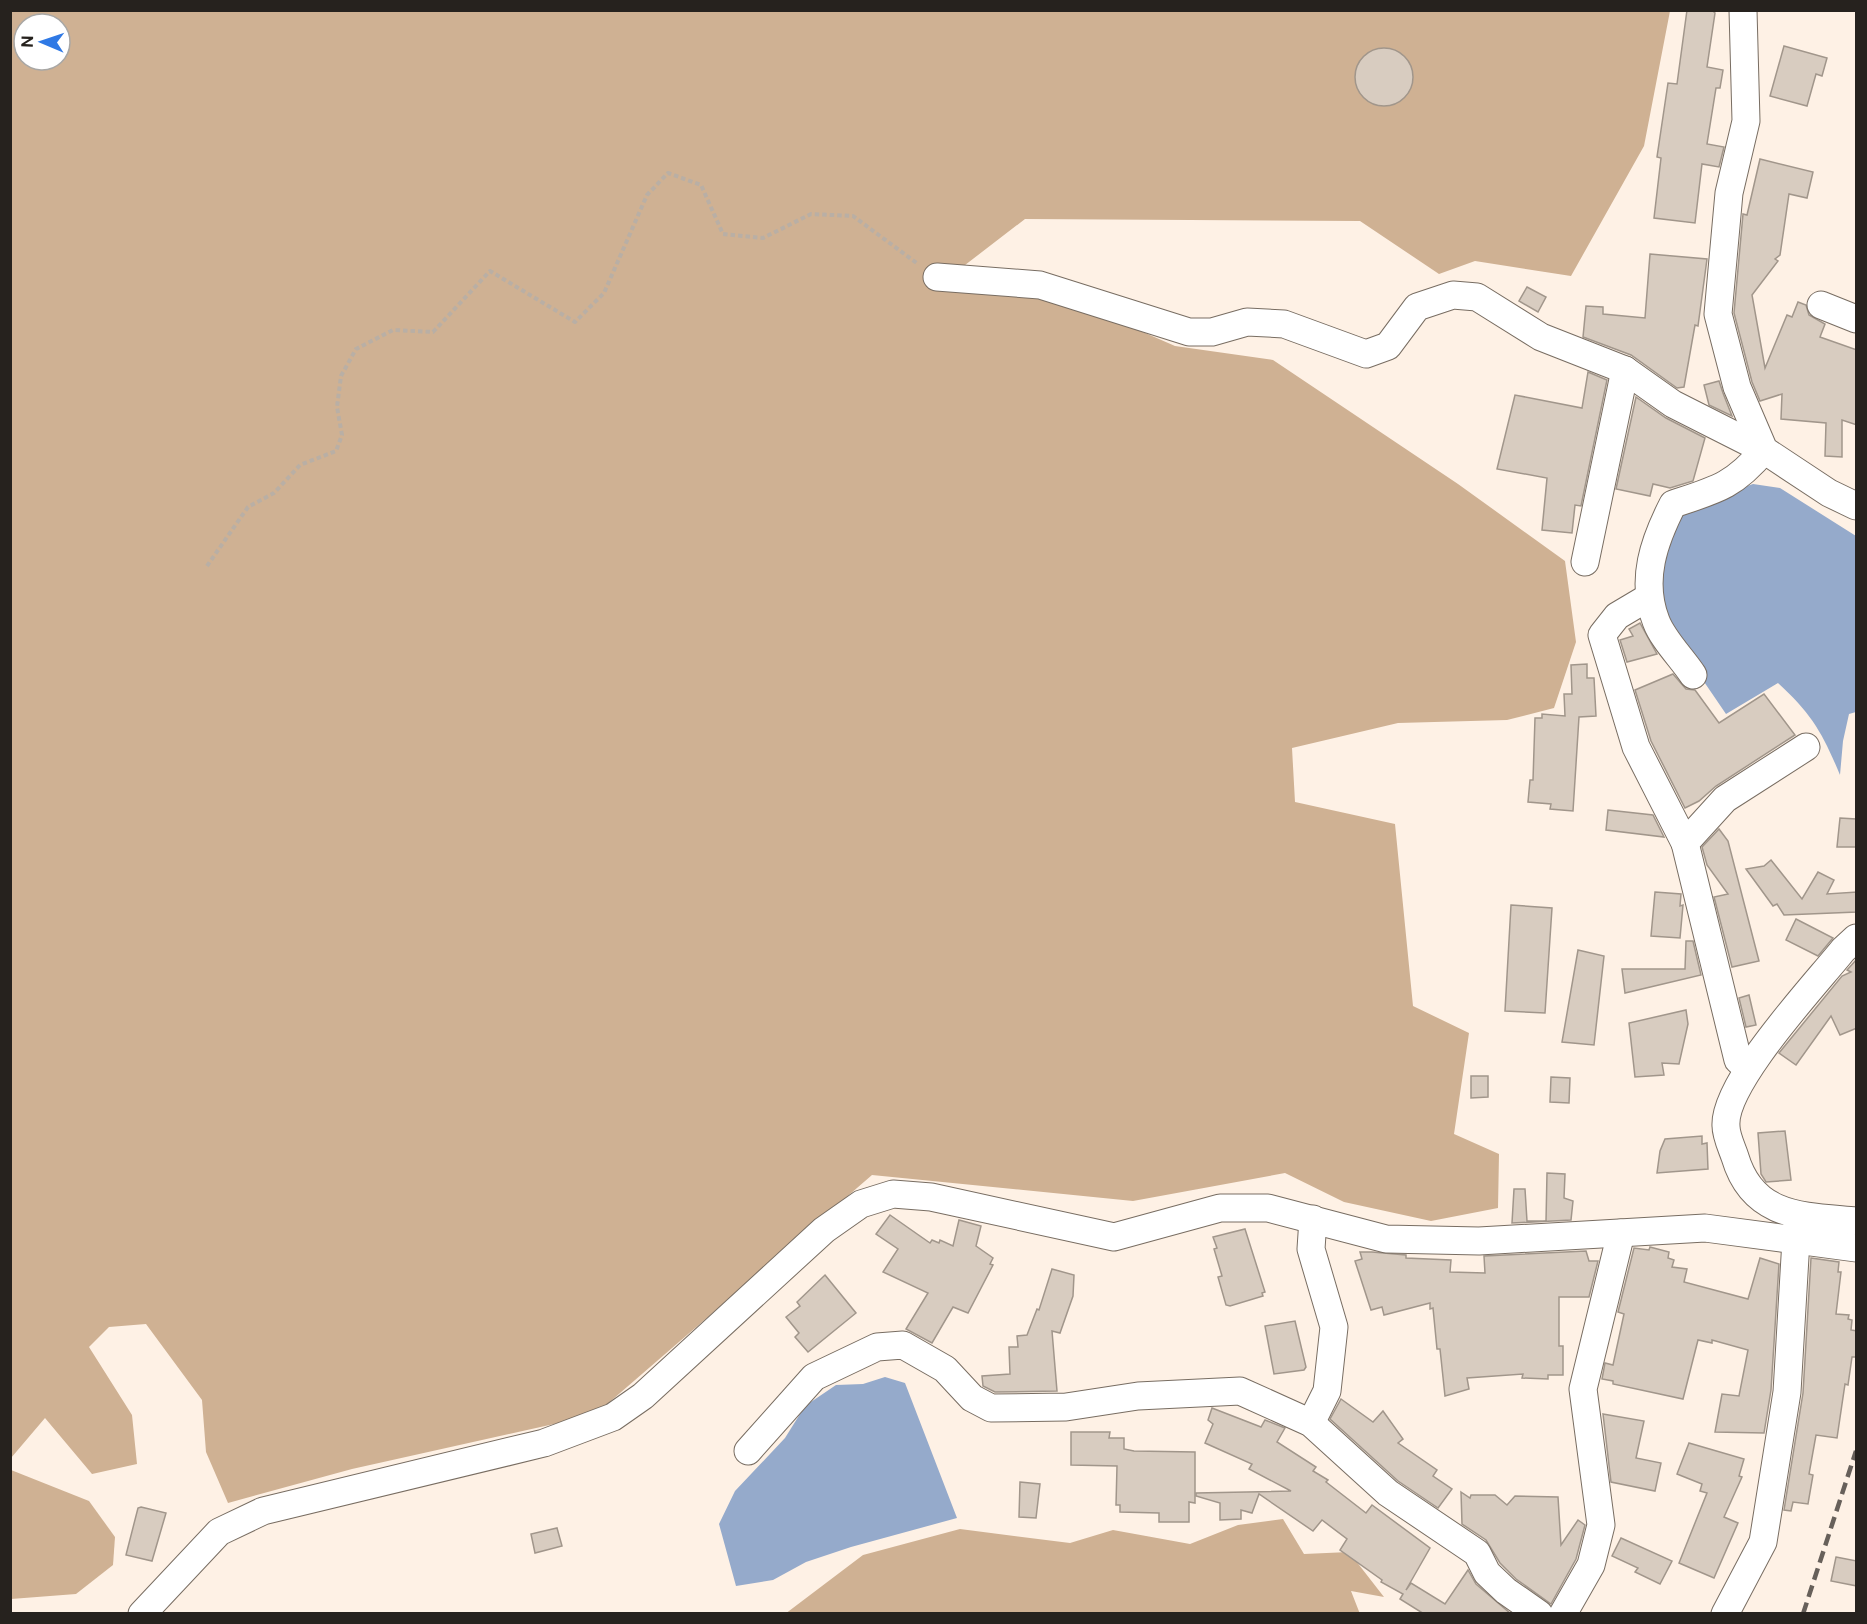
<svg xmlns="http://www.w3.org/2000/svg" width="1867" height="1624" viewBox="0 0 1867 1624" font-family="'Public Sans',sans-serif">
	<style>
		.forest { fill: #cfb193; fill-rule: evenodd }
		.water { fill: #95aacb }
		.building { fill: #d8ccc0; stroke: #a1968b; stroke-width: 1.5 }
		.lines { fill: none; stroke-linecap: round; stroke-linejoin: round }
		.minor-casing { stroke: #786d62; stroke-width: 29 }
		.path { stroke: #b9afa5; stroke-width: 4; stroke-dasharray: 4.5 3; stroke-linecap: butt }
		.minor { stroke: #fff; stroke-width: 27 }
		.rail { stroke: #67605a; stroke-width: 4.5; stroke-dasharray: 12 6; stroke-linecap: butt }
	</style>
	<rect width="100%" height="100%" fill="#fef1e5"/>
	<g class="forest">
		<path d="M 11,11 L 1670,11 L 1644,146 L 1571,276 L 1475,261 L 1439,274 L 1360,221 L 1025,219 L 952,275 L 1065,298 L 1175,346 L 1273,360 L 1458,484 L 1565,561 L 1576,642 L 1554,708 L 1507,720 L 1398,723 L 1292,748 L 1295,802 L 1395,824 L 1413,1006 L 1469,1033 L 1454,1134 L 1499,1154 L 1498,1208 L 1431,1221 L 1344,1202 L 1285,1173 L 1133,1201 L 872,1175 L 605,1406 L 563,1422 L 352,1469 L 228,1503 L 206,1452 L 202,1400 L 146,1324 L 109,1327 L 89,1347 L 132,1415 L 137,1464 L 92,1474 L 45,1418 L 11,1458 ZM 24,24 L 60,24 L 60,60 L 24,60 Z"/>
		<polygon points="11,1470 89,1501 115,1537 113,1565 76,1594 11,1599"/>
		<polygon points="1283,1519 1304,1554 1349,1552 1384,1597 1351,1591 1360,1614 785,1614 863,1555 960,1529 1070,1543 1113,1530 1190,1544 1238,1525"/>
	</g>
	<g class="water">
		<path d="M 1753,484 L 1780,488 L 1856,536 L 1856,712 L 1849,714 L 1843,741 L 1840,775 C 1823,734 1812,714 1778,683 L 1726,714 L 1668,629 L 1658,584 L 1678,510 Z"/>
		<polygon points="885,1377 905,1383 957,1518 851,1547 806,1562 773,1580 736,1586 719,1524 735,1491 785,1438 805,1406 836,1385 863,1384"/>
	</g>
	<g class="building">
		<polygon points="1687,10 1712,10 1715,13 1707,67 1723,70 1720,88 1716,88 1707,144 1724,147 1719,167 1702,164 1695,223 1654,218 1661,158 1657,157 1668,83 1677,84"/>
		<polygon points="1784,46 1827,58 1822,76 1816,74 1807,106 1770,96"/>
		<circle cx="1384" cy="77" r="29"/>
		<polygon points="1760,159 1813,172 1807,198 1789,194 1780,255 1775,259 1778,261 1752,295 1765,368 1787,315 1792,317 1798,302 1806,305 1809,315 1825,324 1820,337 1857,350 1857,425 1842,420 1842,457 1825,456 1826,423 1781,419 1782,394 1760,401 1752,382 1734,313 1743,214 1747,215"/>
		<polygon points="1650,254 1707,259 1698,326 1695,325 1684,387 1677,388 1631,355 1583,337 1586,306 1603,307 1603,314 1645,318"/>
		<polygon points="1527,287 1546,297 1538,312 1519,301"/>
		<polygon points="1588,372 1607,380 1581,506 1575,505 1572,533 1542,530 1547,478 1497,469 1515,395 1582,408"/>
		<polygon points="1719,381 1723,393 1732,416 1709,405 1704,385"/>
		<polygon points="1636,397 1666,418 1705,438 1693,481 1670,488 1653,484 1650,496 1616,489"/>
		<polygon points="1640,623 1657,654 1627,662 1620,640 1633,636 1629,629"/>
		<polygon points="1587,664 1587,678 1594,678 1596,716 1579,717 1573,811 1550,809 1551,804 1528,802 1530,780 1533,780 1535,718 1542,718 1542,714 1565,716 1564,694 1572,694 1571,665"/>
		<polygon points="1673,674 1686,689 1695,690 1719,723 1764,694 1795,735 1716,786 1699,801 1685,808 1651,741 1635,690"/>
		<polygon points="1608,810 1653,815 1664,837 1606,830"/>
		<polygon points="1840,818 1856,819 1857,847 1837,847"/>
		<polygon points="1719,829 1728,841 1759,961 1732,967 1714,897 1728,894 1707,865 1702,847"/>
		<polygon points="1771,860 1802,899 1818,872 1834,880 1827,894 1857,892 1857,912 1784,915 1777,904 1773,906 1746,869 1764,866"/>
		<polygon points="1655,892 1681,894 1680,906 1683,905 1680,938 1651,936"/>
		<polygon points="1511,905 1552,908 1545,1013 1505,1011"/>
		<polygon points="1796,919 1833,938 1818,956 1786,940"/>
		<polygon points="1686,941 1693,941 1701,975 1625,993 1622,969 1685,969"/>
		<polygon points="1578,950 1604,956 1594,1045 1562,1042"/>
		<polygon points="1857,959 1857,1028 1840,1035 1831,1016 1796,1065 1779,1053 1842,976 1851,972 1847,970"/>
		<polygon points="1749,995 1756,1025 1746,1027 1739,998"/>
		<polygon points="1686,1010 1688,1024 1679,1064 1662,1063 1664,1075 1635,1077 1629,1023"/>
		<polygon points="1471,1076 1488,1076 1488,1097 1471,1098"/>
		<polygon points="1551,1077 1570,1078 1569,1103 1550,1102"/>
		<polygon points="1785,1131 1791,1180 1766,1182 1761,1174 1758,1133"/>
		<polygon points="1702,1136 1702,1144 1707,1143 1708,1169 1657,1173 1660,1151 1665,1139"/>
		<polygon points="1547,1173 1565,1174 1564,1198 1573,1201 1571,1220 1512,1223 1514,1189 1525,1189 1527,1221 1546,1221"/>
		<polygon points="890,1215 930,1243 932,1240 939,1243 940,1240 953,1246 959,1220 981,1226 976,1246 993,1258 990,1264 993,1265 968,1313 953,1307 932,1343 906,1329 928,1293 883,1272 898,1249 876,1234"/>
		<polygon points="1245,1229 1265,1292 1262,1293 1263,1296 1230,1306 1226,1305 1218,1277 1222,1276 1214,1249 1217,1248 1213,1237"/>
		<polygon points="1650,1247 1669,1252 1668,1258 1674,1260 1672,1267 1687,1269 1684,1282 1748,1299 1760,1258 1779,1264 1771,1390 1764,1433 1715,1432 1722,1394 1739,1396 1748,1350 1712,1340 1712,1343 1698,1340 1683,1399 1613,1384 1613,1381 1602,1379 1605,1363 1613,1365 1624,1314 1618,1312 1634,1248 1649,1250"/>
		<polygon points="1586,1251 1589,1261 1598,1261 1589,1297 1559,1297 1559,1346 1563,1346 1563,1375 1548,1375 1548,1379 1522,1378 1523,1374 1467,1378 1469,1389 1445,1396 1440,1349 1437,1349 1433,1308 1430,1309 1430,1303 1384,1315 1382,1307 1371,1310 1355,1261 1362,1259 1360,1252 1372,1252 1406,1255 1406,1258 1451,1260 1450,1272 1485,1273 1484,1256"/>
		<polygon points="1811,1258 1839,1262 1838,1272 1841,1272 1836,1314 1849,1315 1848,1319 1852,1320 1851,1330 1857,1331 1857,1357 1852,1357 1848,1385 1845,1384 1837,1438 1816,1435 1809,1474 1813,1475 1808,1504 1793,1502 1791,1511 1784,1510 1803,1393"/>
		<polygon points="1052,1269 1074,1275 1073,1296 1060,1333 1052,1331 1057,1391 995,1392 983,1386 982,1376 1010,1374 1009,1347 1018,1347 1017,1336 1027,1335 1037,1309 1039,1310"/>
		<polygon points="825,1275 856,1313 808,1352 795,1337 799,1333 786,1317 800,1306 797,1302"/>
		<polygon points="1295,1321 1306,1367 1304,1370 1274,1374 1265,1326"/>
		<polygon points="1341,1399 1373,1422 1383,1411 1403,1439 1398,1443 1437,1470 1433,1476 1452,1489 1438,1508 1398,1481 1330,1419"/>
		<polygon points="1212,1408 1261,1427 1265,1420 1285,1428 1277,1442 1316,1467 1313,1471 1328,1480 1326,1482 1366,1513 1372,1505 1430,1548 1406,1590 1411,1583 1445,1604 1468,1570 1476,1584 1511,1614 1424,1614 1400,1599 1403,1594 1381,1582 1382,1580 1340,1550 1347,1539 1322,1520 1313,1531 1259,1494 1252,1513 1241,1510 1241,1519 1220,1520 1220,1503 1196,1496 1196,1493 1291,1491 1249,1469 1252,1464 1205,1443 1213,1424 1208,1420"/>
		<polygon points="1603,1414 1644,1421 1636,1458 1661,1463 1655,1491 1611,1482"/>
		<polygon points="1071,1432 1110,1432 1109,1438 1124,1438 1124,1449 1134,1451 1195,1452 1195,1503 1189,1502 1189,1522 1159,1522 1159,1513 1120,1512 1120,1505 1116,1505 1117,1466 1071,1465"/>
		<polygon points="1689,1443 1744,1459 1739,1476 1742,1477 1724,1517 1738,1523 1714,1578 1679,1563 1707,1493 1700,1491 1702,1484 1677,1474"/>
		<polygon points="1020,1482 1040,1484 1036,1518 1019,1517"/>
		<polygon points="1461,1492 1470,1498 1471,1495 1495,1495 1507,1505 1515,1496 1558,1497 1561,1545 1578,1520 1585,1525 1576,1559 1551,1604 1516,1579 1500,1563 1486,1540 1462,1524"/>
		<polygon points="141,1507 166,1513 152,1561 126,1555 138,1508"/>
		<polygon points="557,1528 562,1546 535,1553 531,1534"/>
		<polygon points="1621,1538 1672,1561 1660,1584 1635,1572 1638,1568 1612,1556"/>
		<polygon points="1836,1557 1857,1561 1857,1586 1831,1581"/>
	</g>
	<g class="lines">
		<g class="minor-casing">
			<g id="minor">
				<polyline points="1743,10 1746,121 1729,193 1718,314 1737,387 1764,450 1829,493 1856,506"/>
				<path d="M 937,277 L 1040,285 L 1189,332 L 1212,332 L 1247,322 L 1284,324 L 1366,354 L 1388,346 L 1417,307 L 1453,295 L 1477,297 L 1541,337 L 1625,370 L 1673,404 L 1764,450 C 1734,486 1716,490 1673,504 C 1654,541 1640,580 1656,621 C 1663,640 1682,658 1693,675"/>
				<polyline points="1821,305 1856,319"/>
				<polyline points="1585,562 1625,370"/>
				<polyline points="1649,597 1617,616 1602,635 1636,747 1685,843"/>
				<path d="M 1856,938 L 1843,950 C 1815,985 1723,1083 1726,1126 C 1726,1136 1732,1148 1735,1157 C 1753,1218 1803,1216 1856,1221"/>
				<polyline points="1748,1069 1738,1060 1685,843 1725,799 1806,747"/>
				<polyline points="1311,1423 1327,1391 1334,1327 1311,1249 1313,1219"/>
				<polyline points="748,1451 814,1377 877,1347 903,1345 945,1369 972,1398 991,1408 1066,1407 1138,1396 1240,1391 1311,1423 1388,1493 1477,1553 1487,1573 1506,1591 1539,1614"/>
				<polyline points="142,1614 219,1532 263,1511 544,1443 613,1417 643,1396 824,1230 861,1204 893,1194 931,1197 1114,1237 1220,1208 1268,1208 1386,1239 1479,1241 1705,1228 1856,1248"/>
				<polyline points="1563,1614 1591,1565 1601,1525 1583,1389 1621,1233"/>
				<polyline points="1725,1614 1763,1542 1787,1392 1797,1223"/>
			</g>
		</g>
		<polyline class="path" points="207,566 248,507 274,493 300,465 336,451 342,435 337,407 341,376 356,349 393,330 433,332 490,271 575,322 604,293 647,195 668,173 701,185 723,234 763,238 811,214 853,216 918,264"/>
		<use href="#minor" class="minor"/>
		<polyline class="rail" points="1803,1614 1856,1451"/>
	</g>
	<rect width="1867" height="1624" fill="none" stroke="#26221e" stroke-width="24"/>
	<g transform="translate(42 42) rotate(272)"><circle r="28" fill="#ffffff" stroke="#a8a7a5" stroke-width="1.5"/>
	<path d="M0-4.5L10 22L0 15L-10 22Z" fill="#2f79e5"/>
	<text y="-9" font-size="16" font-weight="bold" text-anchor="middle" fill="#26221e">N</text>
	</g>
</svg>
